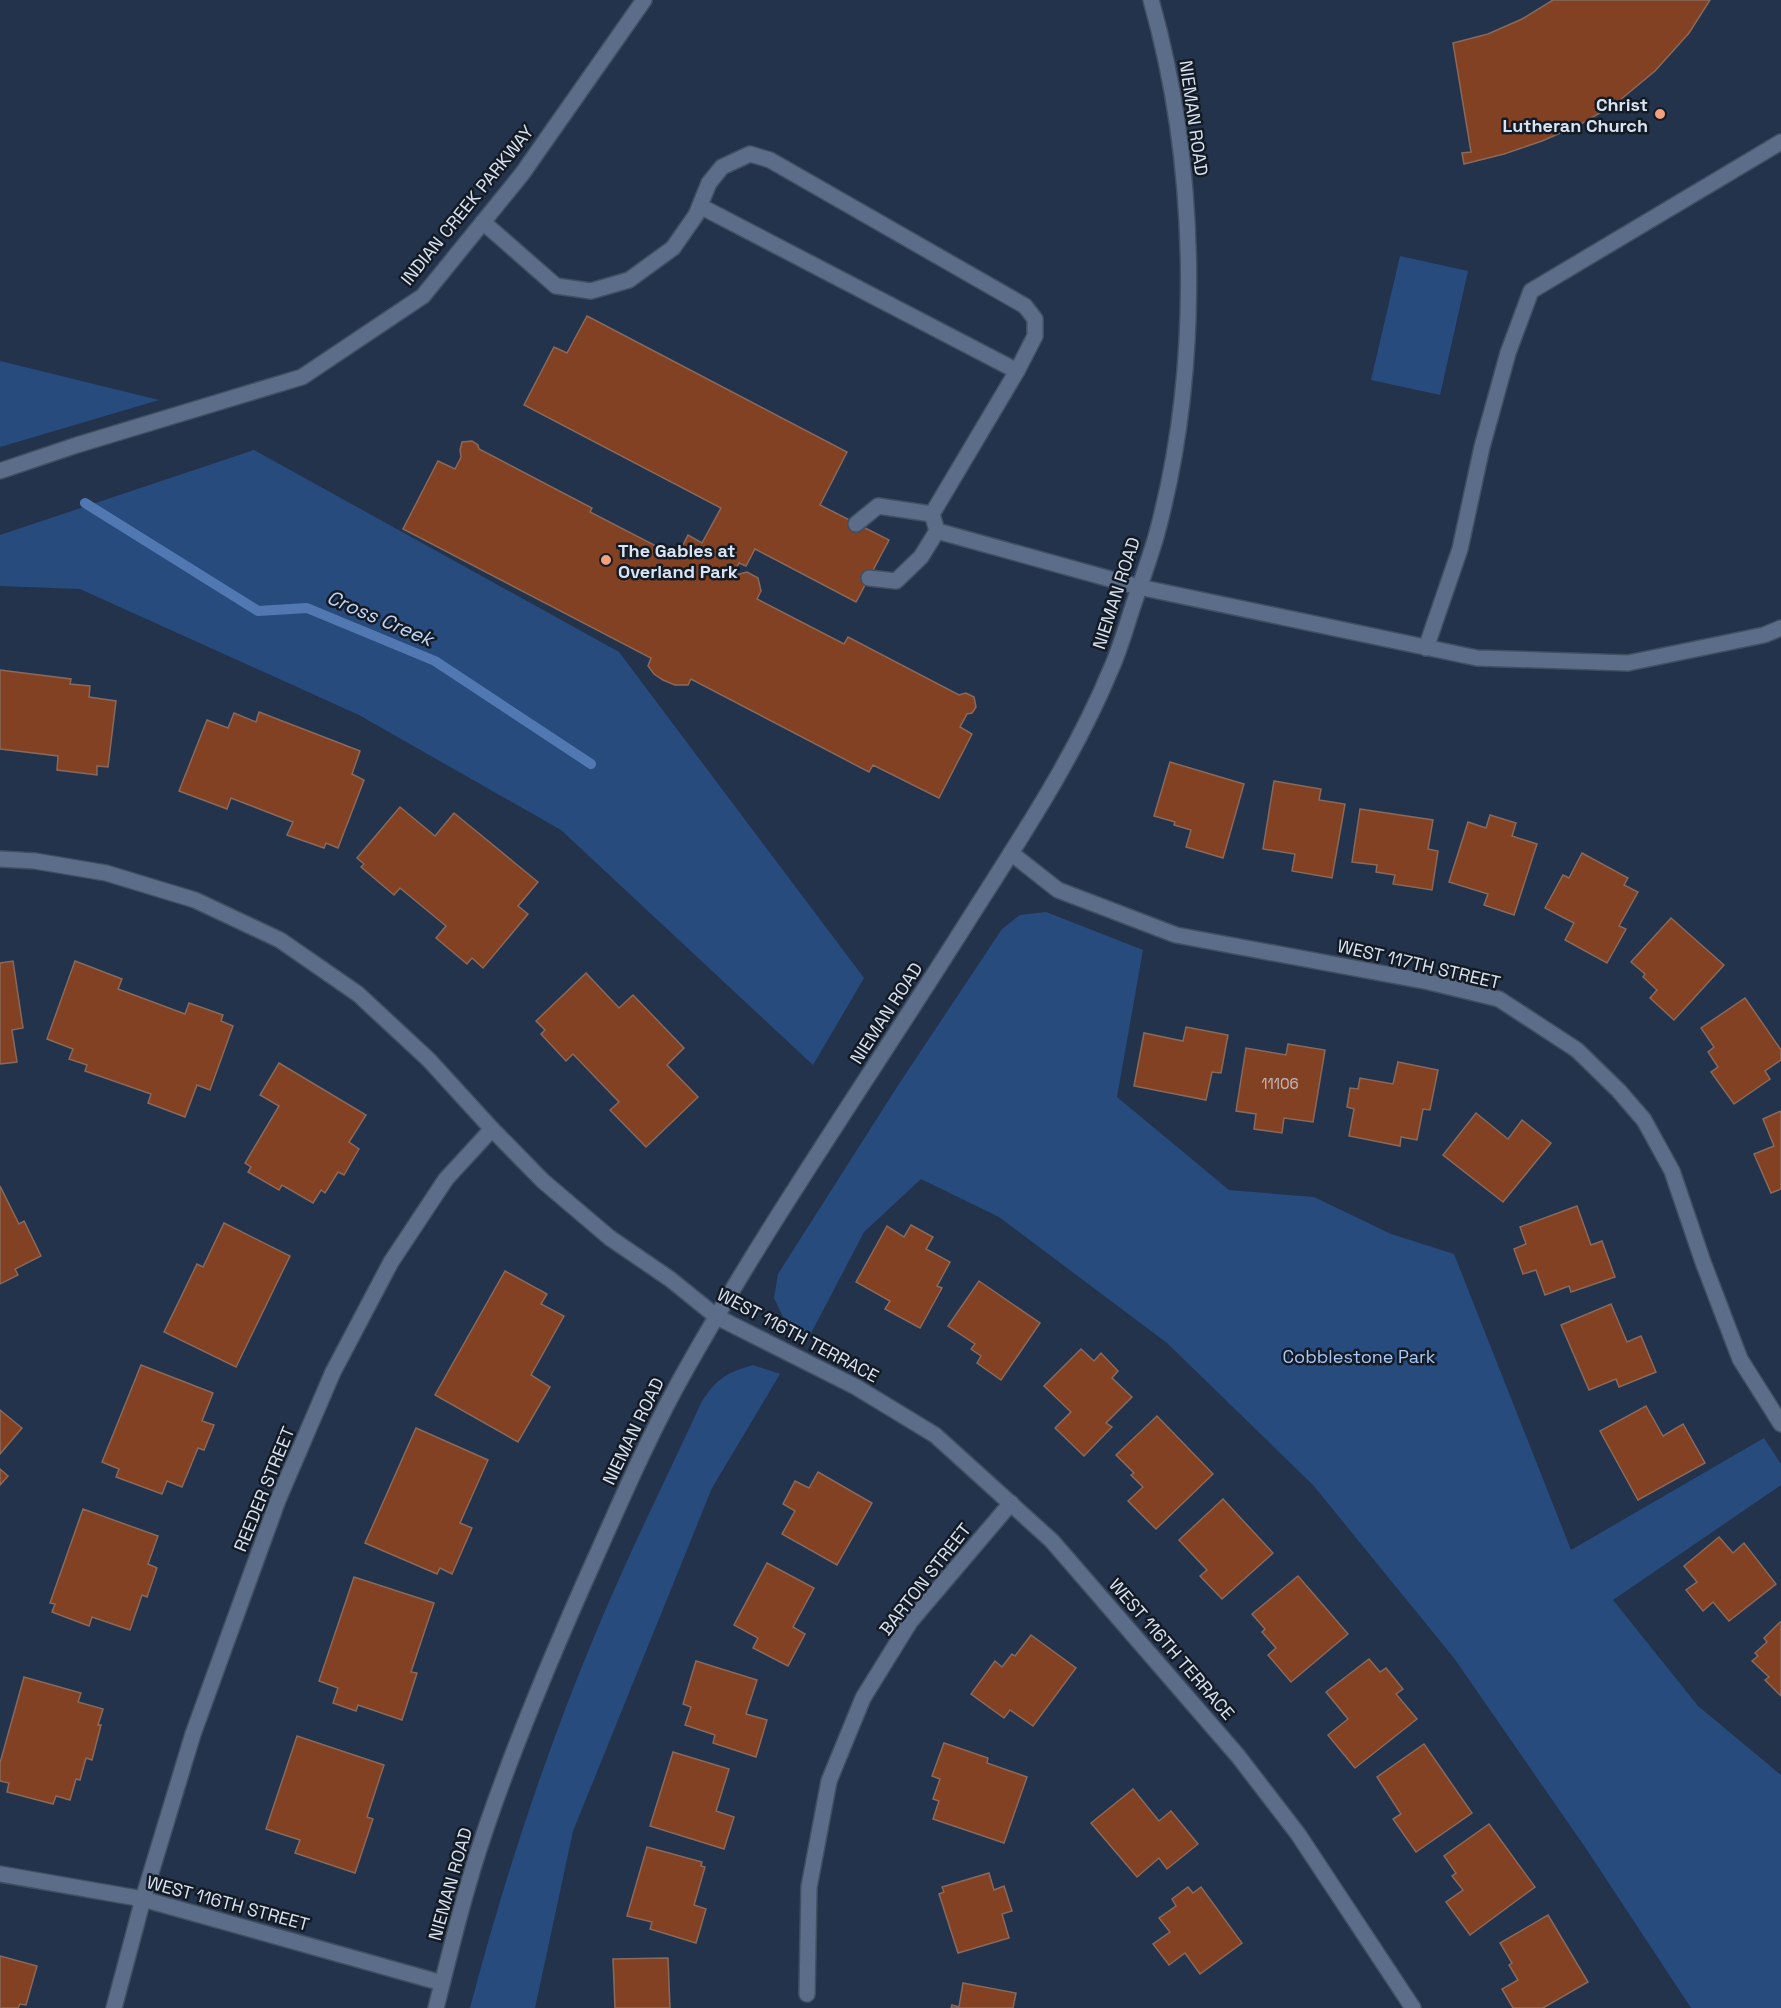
<svg xmlns="http://www.w3.org/2000/svg" width="1781" height="2008" viewBox="0 0 1781 2008" font-family="'Space Grotesk',sans-serif">
	<style>
		.green { fill: #284b7e }
		.lines { fill: none; stroke-linecap: round; stroke-linejoin: round }
		.stream { stroke: #5178b1; stroke-width: 10 }
		.building { fill: #824123; stroke: #89695b; stroke-width: 1.5 }
		.service-casing { stroke: #414f63; stroke-width: 18 }
		.minor-casing { stroke: #414f63; stroke-width: 18 }
		.tertiary-casing { stroke: #414f63; stroke-width: 18 }
		.service { stroke: #5b6d88; stroke-width: 15 }
		.minor { stroke: #5b6d88; stroke-width: 15 }
		.tertiary { stroke: #5b6d88; stroke-width: 15 }
		.poi-dot { fill: #f1a17d; stroke: #141b25; stroke-width: 2 }
		.labels { text-anchor: middle; dominant-baseline: central; stroke-width: 5; stroke-linejoin: round; paint-order: stroke }
		.number-label { font-size: 15px; fill: #c3bbbf }
		.poi-label { font-size: 18px; font-weight: bold; fill: #d9e4f3; stroke: #141b25; text-anchor: end }
		.street-label { font-size: 18px; fill: #d9e4f3; stroke: #141b25 }
		.park-label { font-size: 18px; fill: #a8c9fa; stroke: #141b25 }
		.water-label { font-size: 20px; font-style: italic; fill: #c0d7f8; stroke: #141b25 }
	</style>
	<rect width="100%" height="100%" fill="#23334b"/>
	<g class="green">
		<polygon points="1400,256 1468,271 1440,395 1371,380"/>
		<polygon points="0,361 159,400 0,447"/>
		<polygon points="254,450 619,652 864,978 813,1065 561,830 359,715 80,589 0,586 0,535"/>
		<polygon points="1046,912 1143,950 1117,1097 1229,1190 1314,1197 1391,1234 1454,1254 1571,1550 1764,1438 1781,1464 1781,1485 1613,1600 1698,1706 1781,1775 1781,2008 1691,2008 1587,1850 1454,1658 1313,1485 1167,1343 999,1217 921,1179 864,1232 808,1339 786,1323 774,1298 778,1274 897,1087 1002,929 1020,915"/>
		<path d="M 753,1365 L 780,1374 L 712,1488 L 573,1831 L 535,2008 L 470,2008 C 503,1882 544,1757 594,1637 C 627,1557 666,1479 702,1401 C 718,1378 726,1373 753,1365 Z"/>
	</g>
	<g class="lines">
		<polyline class="stream" points="85,503 258,611 307,608 435,661 591,764"/>
	</g>
	<g class="building">
		<polygon points="1553,0 1710,0 1689,33 1655,71 1614,105 1579,125 1542,141 1504,154 1464,164 1462,153 1471,152 1453,43 1488,34 1522,19"/>
		<polygon points="587,316 847,452 820,505 889,540 856,602 755,549 746,566 739,563 732,576 747,572 758,578 761,591 757,599 844,644 848,637 959,695 966,693 974,697 976,707 972,713 967,714 960,727 972,734 939,798 873,765 869,772 691,679 688,685 675,685 663,680 654,674 648,666 651,658 403,529 438,461 455,469 461,457 460,450 462,442 472,441 478,445 479,449 592,508 590,512 677,557 688,535 702,543 721,508 524,405 554,347 567,353"/>
		<polygon points="0,670 71,679 70,684 90,686 89,697 116,701 108,767 97,766 97,775 57,770 58,756 0,749"/>
		<polygon points="259,712 360,751 352,774 364,780 338,848 326,843 324,848 287,835 293,822 231,798 227,809 179,791 207,720 228,728 234,713 256,722"/>
		<polygon points="1170,762 1244,784 1223,858 1186,847 1191,830 1174,825 1175,822 1154,816"/>
		<polygon points="1274,781 1321,789 1319,800 1345,804 1332,878 1292,871 1295,854 1263,849"/>
		<polygon points="400,807 435,836 454,813 538,882 518,906 528,914 483,968 472,958 467,964 436,938 446,926 400,888 394,895 361,867 364,864 357,858"/>
		<polygon points="1360,809 1433,820 1428,849 1438,851 1432,890 1393,884 1395,875 1376,872 1377,865 1352,862"/>
		<polygon points="1490,815 1516,823 1512,836 1537,844 1514,915 1484,905 1488,894 1449,882 1468,822 1486,828"/>
		<polygon points="1582,853 1628,878 1624,885 1638,892 1619,926 1626,929 1607,963 1565,940 1574,923 1545,908 1563,875 1569,878"/>
		<polygon points="1671,918 1724,965 1674,1020 1650,998 1657,990 1643,977 1645,974 1631,962"/>
		<polygon points="13,961 23,1028 12,1030 17,1062 0,1064 0,963"/>
		<polygon points="75,961 122,979 118,989 185,1014 189,1003 223,1015 221,1021 233,1026 210,1090 197,1085 185,1117 148,1103 151,1094 85,1071 87,1065 69,1059 73,1049 47,1039"/>
		<polygon points="586,973 619,1008 633,995 684,1048 667,1065 698,1097 646,1147 610,1110 619,1102 573,1054 566,1061 541,1034 545,1030 536,1021"/>
		<polygon points="1745,998 1781,1050 1781,1060 1765,1071 1770,1079 1734,1104 1711,1072 1718,1067 1708,1052 1714,1047 1701,1028"/>
		<polygon points="1186,1027 1228,1035 1221,1073 1212,1072 1206,1100 1134,1086 1144,1033 1183,1041"/>
		<polygon points="1288,1044 1325,1050 1313,1122 1284,1118 1282,1133 1254,1129 1256,1114 1236,1111 1246,1048 1286,1055"/>
		<polygon points="1398,1062 1438,1070 1430,1110 1423,1109 1417,1140 1401,1137 1400,1146 1349,1136 1354,1109 1347,1107 1350,1088 1358,1089 1360,1078 1393,1084"/>
		<polygon points="279,1063 366,1115 349,1142 359,1149 344,1175 338,1172 325,1193 321,1190 313,1203 282,1185 279,1190 248,1172 251,1167 245,1163 279,1106 260,1095"/>
		<polygon points="1781,1111 1781,1189 1771,1193 1754,1154 1774,1146 1763,1119"/>
		<polygon points="1476,1113 1508,1139 1522,1120 1551,1143 1503,1202 1443,1155"/>
		<polygon points="0,1186 19,1224 24,1221 41,1256 15,1269 18,1275 0,1284"/>
		<polygon points="1577,1206 1591,1245 1602,1241 1615,1277 1571,1292 1569,1286 1545,1295 1536,1270 1523,1274 1514,1249 1526,1244 1520,1227"/>
		<polygon points="224,1223 290,1256 236,1367 164,1332 197,1264 203,1267"/>
		<polygon points="911,1225 933,1237 926,1249 950,1262 937,1286 942,1288 920,1328 885,1309 890,1301 856,1282 887,1226 904,1237"/>
		<polygon points="505,1271 547,1294 541,1304 564,1316 531,1375 550,1387 518,1442 435,1395"/>
		<polygon points="979,1281 1040,1323 1001,1380 977,1363 981,1356 971,1349 975,1344 948,1326"/>
		<polygon points="1611,1304 1627,1342 1641,1336 1656,1372 1619,1387 1616,1379 1589,1390 1561,1325"/>
		<polygon points="1081,1349 1094,1361 1101,1353 1118,1371 1112,1378 1132,1397 1106,1423 1112,1427 1084,1456 1055,1428 1071,1412 1044,1386"/>
		<polygon points="141,1365 213,1393 202,1421 214,1425 204,1450 198,1448 182,1487 167,1481 162,1494 116,1477 119,1469 102,1462"/>
		<polygon points="1646,1406 1663,1436 1683,1424 1705,1463 1638,1500 1600,1431"/>
		<polygon points="0,1410 22,1428 0,1454"/>
		<polygon points="1157,1416 1213,1474 1156,1529 1128,1501 1143,1487 1131,1475 1134,1473 1116,1455"/>
		<polygon points="416,1428 488,1460 460,1523 472,1528 452,1574 440,1568 437,1574 365,1543"/>
		<polygon points="0,1469 8,1476 0,1485"/>
		<polygon points="818,1472 872,1503 837,1565 782,1534 795,1511 783,1504 795,1481 809,1488"/>
		<polygon points="1223,1499 1273,1553 1222,1599 1200,1576 1207,1570 1179,1540"/>
		<polygon points="83,1509 158,1536 148,1564 157,1568 147,1597 142,1595 130,1630 92,1617 89,1626 52,1612 55,1604 50,1603"/>
		<polygon points="1719,1537 1733,1553 1744,1543 1776,1584 1729,1621 1713,1602 1703,1611 1686,1590 1697,1582 1684,1566"/>
		<polygon points="767,1563 814,1588 793,1627 805,1634 788,1666 753,1648 758,1638 734,1625"/>
		<polygon points="1298,1576 1348,1634 1291,1682 1268,1655 1276,1648 1262,1632 1265,1629 1252,1614"/>
		<polygon points="354,1577 434,1603 411,1672 417,1673 402,1720 358,1705 356,1711 333,1703 338,1688 319,1681"/>
		<polygon points="1780,1622 1781,1623 1781,1696 1765,1680 1769,1677 1752,1661 1758,1656 1755,1653 1767,1642 1764,1638"/>
		<polygon points="1031,1635 1076,1668 1033,1726 1010,1710 1004,1718 971,1694 995,1661 1002,1667 1012,1654 1015,1656"/>
		<polygon points="1369,1659 1380,1672 1386,1668 1403,1689 1396,1694 1417,1719 1355,1768 1328,1735 1348,1719 1326,1692"/>
		<polygon points="696,1661 757,1680 746,1714 767,1720 756,1757 713,1743 715,1735 685,1725 691,1707 683,1704"/>
		<polygon points="24,1677 81,1693 78,1702 103,1709 98,1725 101,1725 92,1760 86,1758 80,1780 76,1779 70,1800 56,1796 53,1804 7,1792 9,1783 0,1781 0,1763"/>
		<polygon points="297,1736 384,1765 367,1817 373,1819 355,1873 295,1853 300,1840 266,1829"/>
		<polygon points="944,1743 988,1758 987,1763 1027,1777 1004,1843 933,1819 939,1801 933,1799 940,1779 932,1776"/>
		<polygon points="1424,1744 1472,1813 1416,1852 1393,1819 1401,1814 1377,1777"/>
		<polygon points="673,1752 729,1769 716,1811 734,1817 724,1849 650,1826"/>
		<polygon points="1133,1789 1159,1821 1171,1811 1198,1844 1167,1869 1159,1858 1137,1877 1091,1823"/>
		<polygon points="1489,1824 1535,1887 1470,1935 1446,1902 1463,1890 1452,1876 1456,1873 1444,1856"/>
		<polygon points="647,1847 702,1862 701,1866 705,1867 694,1905 706,1909 696,1943 650,1929 652,1922 627,1916"/>
		<polygon points="989,1873 994,1890 1004,1886 1012,1911 1002,1914 1009,1938 958,1953 939,1894 944,1892 942,1887"/>
		<polygon points="1188,1887 1193,1893 1201,1887 1242,1943 1200,1974 1185,1953 1169,1965 1153,1944 1170,1932 1159,1918 1176,1906 1172,1899"/>
		<polygon points="1548,1915 1588,1982 1543,2008 1513,2008 1502,1989 1518,1980 1509,1965 1512,1963 1500,1943"/>
		<polygon points="0,1956 37,1966 26,2005 20,2004 18,2008 0,2008"/>
		<polygon points="668,1958 670,2008 615,2008 613,1959"/>
		<polygon points="963,1983 1016,1993 1013,2008 951,2008 952,2005 959,2007"/>
	</g>
	<g class="lines">
		<g class="service-casing">
			<g id="service">
				<polyline points="700,206 1017,371"/>
				<polyline points="483,222 556,286 591,291 629,280 673,248 696,215 709,183 722,167 750,154 770,160 1025,306 1035,319 1035,336 1017,371 932,514 937,531 1139,587 1477,658 1628,663 1764,635 1781,628"/>
				<polyline points="856,524 878,506 932,514"/>
				<polyline points="869,578 896,581 921,557 937,531"/>
				<polyline points="1426,648 1460,549 1482,447 1508,353 1531,291 1781,142"/>
			</g>
		</g>
		<g class="minor-casing">
			<g id="minor">
				<polyline points="1011,853 1058,890 1176,935 1429,982 1499,999 1577,1050 1619,1091 1644,1120 1672,1171 1703,1262 1740,1359 1781,1424"/>
				<polyline points="0,859 35,861 106,873 195,900 280,940 358,994 429,1060 492,1129 543,1181 610,1238 670,1279 717,1317 856,1387 935,1435 1052,1541 1238,1756 1298,1834 1413,2008"/>
				<polyline points="0,1874 143,1899 442,1983"/>
				<polyline points="807,1994 809,1887 829,1781 863,1698 910,1622 1011,1503"/>
				<polyline points="114,2008 143,1899 193,1734 278,1500 333,1372 391,1262 446,1179 492,1129"/>
			</g>
		</g>
		<g class="tertiary-casing">
			<g id="tertiary">
				<polyline points="0,471 77,445 302,377 423,296 522,174 644,0"/>
				<path d="M 436,2008 C 451,1948 466,1886 486,1828 C 518,1734 557,1643 598,1552 C 626,1489 654,1425 689,1364 C 774,1214 872,1073 964,927 C 1017,843 1073,761 1111,669 C 1120,649 1126,627 1133,606 C 1141,582 1150,558 1157,533 C 1202,366 1198,166 1151,0"/>
			</g>
		</g>
		<use href="#service" class="service"/>
		<use href="#minor" class="minor"/>
		<use href="#tertiary" class="tertiary"/>
	</g>
	<g class="poi-dot">
		<circle cx="1660" cy="114" r="6"/>
		<circle cx="606" cy="560" r="6"/>
	</g>
	<g class="labels">
		<g class="number-label">
			<text x="1280" y="1083">11106</text>
		</g>
		<g class="poi-label">
			<text x="1648" y="104">Christ<tspan x="1648" dy="21">Lutheran Church</tspan></text>
			<text x="618" y="550" text-anchor="start">The Gables at<tspan x="618" dy="21">Overland Park</tspan></text>
		</g>
		<g class="street-label">
			<text transform="translate(1194 118) rotate(82)">NIEMAN ROAD</text>
			<text transform="translate(467 205) rotate(-51)">INDIAN CREEK PARKWAY</text>
			<text transform="translate(1116 593) rotate(-72)">NIEMAN ROAD</text>
			<text transform="translate(1419 964) rotate(13)">WEST 117TH STREET</text>
			<text transform="translate(886 1013) rotate(-57)">NIEMAN ROAD</text>
			<text transform="translate(798 1335) rotate(28)">WEST 116TH TERRACE</text>
			<text transform="translate(633 1431) rotate(-64)">NIEMAN ROAD</text>
			<text transform="translate(264 1489) rotate(-68)">REEDER STREET</text>
			<text transform="translate(925 1579) rotate(-52)">BARTON STREET</text>
			<text transform="translate(1172 1649) rotate(49)">WEST 116TH TERRACE</text>
			<text transform="translate(450 1884) rotate(-74)">NIEMAN ROAD</text>
			<text transform="translate(228 1903) rotate(15)">WEST 116TH STREET</text>
		</g>
		<g class="park-label">
			<text x="1359" y="1356">Cobblestone Park</text>
		</g>
		<g class="water-label">
			<text transform="translate(380 618) rotate(23)">Cross Creek</text>
		</g>
	</g>
</svg>
